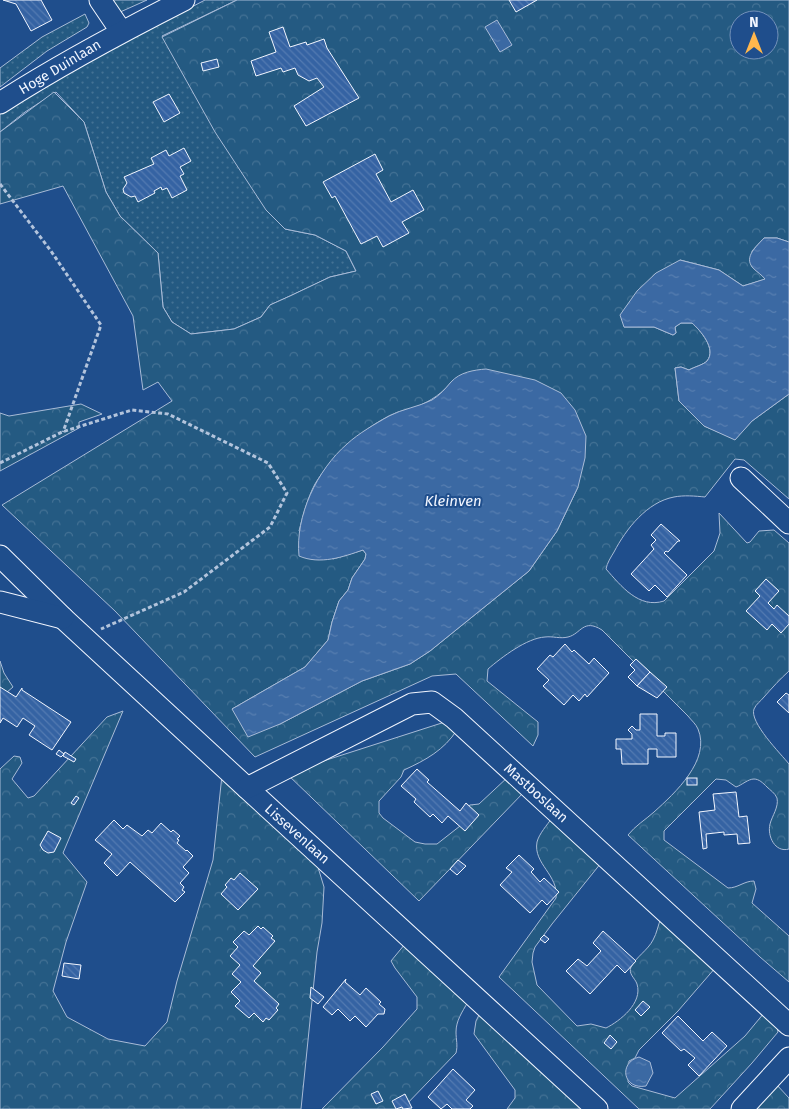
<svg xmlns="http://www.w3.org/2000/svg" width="789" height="1109" viewBox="0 0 789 1109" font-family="'Fira Sans',sans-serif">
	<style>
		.grass { fill: url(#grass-dots); stroke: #a8bbd7 }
		.forest { fill: url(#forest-crowns); stroke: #a8bbd7; fill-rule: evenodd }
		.water { fill: url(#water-ripples); stroke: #a8bbd7 }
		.building { fill: url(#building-back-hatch); stroke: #f2f6ff }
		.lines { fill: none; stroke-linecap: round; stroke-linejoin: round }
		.minor-casing { stroke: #f2f6ff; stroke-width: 23 }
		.path { stroke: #b3c4dc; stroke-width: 3; stroke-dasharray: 4 2.5; stroke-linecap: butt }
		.minor { stroke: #1f4e8c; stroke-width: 21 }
		.labels { text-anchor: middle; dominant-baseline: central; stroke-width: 4; stroke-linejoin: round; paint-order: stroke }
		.street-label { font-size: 14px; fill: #f2f6ff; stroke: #1f4e8c }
		.water-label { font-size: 15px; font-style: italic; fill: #f2f6ff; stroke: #1f4e8c }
	</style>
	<defs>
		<pattern id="grass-dots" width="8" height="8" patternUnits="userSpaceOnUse" patternTransform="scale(1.25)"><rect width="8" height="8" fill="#245a82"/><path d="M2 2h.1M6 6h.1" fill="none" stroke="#447295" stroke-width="1.8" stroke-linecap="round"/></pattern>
		<pattern id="forest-crowns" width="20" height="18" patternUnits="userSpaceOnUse" patternTransform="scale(1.25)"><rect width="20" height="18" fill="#245a82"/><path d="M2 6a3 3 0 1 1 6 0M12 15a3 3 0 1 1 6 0" fill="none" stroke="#447295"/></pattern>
		<pattern id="water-ripples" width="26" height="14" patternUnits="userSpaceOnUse" patternTransform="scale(1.25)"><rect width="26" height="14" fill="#3b69a3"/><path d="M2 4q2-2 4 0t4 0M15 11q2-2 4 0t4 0" fill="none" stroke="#587fb1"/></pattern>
		<pattern id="building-back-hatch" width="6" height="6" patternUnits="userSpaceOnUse" patternTransform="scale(1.25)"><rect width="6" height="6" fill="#3563a3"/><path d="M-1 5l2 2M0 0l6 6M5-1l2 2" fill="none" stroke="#537ab1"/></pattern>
	</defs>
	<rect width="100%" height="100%" fill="#1f4e8c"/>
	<g class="grass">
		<polygon points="109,0 147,0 118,13"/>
		<polygon points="205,0 237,0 162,36 285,229 315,235 346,251 356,271 330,277 290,296 270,305 261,317 234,329 191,334 172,322 163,307 158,253 120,216 106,192 84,122 56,92 25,112 0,132 0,114 47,83"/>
		<polygon points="85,14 89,23 87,27 47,51 0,87 0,68 42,37"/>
	</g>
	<g class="forest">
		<path d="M 237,0 L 789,0 L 789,242 L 777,238 L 764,238 L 752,251 L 752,267 L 766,279 L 743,286 L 719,270 L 680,260 L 624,327 L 654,327 L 673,335 L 676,333 L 675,327 L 681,323 L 692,323 C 700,330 717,349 707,361 C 703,365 694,367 689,370 L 681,367 L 675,368 L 679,401 L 704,426 L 735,439 L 752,421 L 789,394 L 789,499 L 744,460 L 735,459 L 705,497 C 695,496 684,495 674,497 C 647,502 626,529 614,552 C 611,557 607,563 606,569 C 621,586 639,609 664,601 L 714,551 L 720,533 L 719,513 L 747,543 L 750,542 L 759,531 L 774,530 L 789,543 L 789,671 C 780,679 772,688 764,697 C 761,701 756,704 754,709 C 749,722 781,754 789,764 L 789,849 C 775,853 767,836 770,824 C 772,816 779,807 777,798 C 775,793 770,790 767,787 C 763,783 759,779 754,779 C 748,779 742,785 736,787 L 726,780 L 716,779 L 664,831 L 664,840 L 728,888 C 738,888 744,881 754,881 L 756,889 L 752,903 L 789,936 L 789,982 L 760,957 L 628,835 C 635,826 645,820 654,812 C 675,793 711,760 698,729 C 696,724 691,720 688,716 L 602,630 C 583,618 581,634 568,637 C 560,639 553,636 545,637 C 527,638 502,657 488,669 L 487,681 L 538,722 L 538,735 L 533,746 L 456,674 L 432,676 L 255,757 L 115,611 L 2,505 L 172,401 L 158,382 L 143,390 L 133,316 L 63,186 L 0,204 L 0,132 L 54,92 L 84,122 L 106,192 L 120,216 L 158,253 L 163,307 L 172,322 L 191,334 L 234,329 L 261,317 L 270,305 L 290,296 L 330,277 L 356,271 L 346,251 L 315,235 L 285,229 L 266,210 L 215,132 L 162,37 ZM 739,20 L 769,20 L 769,50 L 739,50 ZM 453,380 L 578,487 L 557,531 L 529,571 L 430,651 L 410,664 L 362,681 L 280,724 L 232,709 L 305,667 L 328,640 L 332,622 L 339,601 L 348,590 L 352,578 L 365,559 L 366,554 L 363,550 L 333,559 L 299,531 C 303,516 307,499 315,484 C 331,457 362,429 391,415 C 398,411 408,410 416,407 C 431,401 443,393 453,380 Z"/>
		<polygon points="81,404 102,414 79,422 79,428 0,471 0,413 9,416"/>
		<polygon points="0,661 4,673 13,687 0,698"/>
		<polygon points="123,711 63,853 87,882 66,942 53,991 67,1017 108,1039 145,1046 167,1022 177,981 213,860 222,775 317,864 324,887 322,923 317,952 301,1109 0,1109 0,769 14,756 20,757 22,763 12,779 28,798 34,796 107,717"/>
		<path d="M 448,721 L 457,730 C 444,750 426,760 404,770 L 401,777 L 379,801 L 379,813 L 383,818 L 415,842 L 425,844 L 437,844 L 460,826 L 465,809 L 470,805 L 479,804 L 509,776 L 524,792 L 419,901 L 286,773 Z"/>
		<path d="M 552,818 L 601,863 L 552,924 L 535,947 L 533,953 L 532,962 L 537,985 L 577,1026 L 591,1024 L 606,1028 C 620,1021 643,1003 637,984 C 635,978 628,974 631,967 C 636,957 648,950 653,940 C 657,933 658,925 661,918 L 716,967 L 678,1011 L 639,1050 L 635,1058 L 629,1061 L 628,1082 L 632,1086 L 675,1098 L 745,1036 L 764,1013 L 776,1022 L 778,1032 L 752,1063 L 710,1109 L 639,1109 L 499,977 L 556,898 C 559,875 533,864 537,842 C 539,834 547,825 552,818 Z"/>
		<path d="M 405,944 L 468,1002 C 462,1012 456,1021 456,1032 C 456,1040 458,1045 456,1053 L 402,1109 L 322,1109 L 383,1047 L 417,1009 L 417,997 L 395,968 L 391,961 Z"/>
		<polygon points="480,1013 584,1109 507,1109 515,1098 515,1090 474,1034 476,1021"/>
		<polygon points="776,1084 789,1098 789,1109 754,1109"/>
	</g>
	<g class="water">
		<polygon points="497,20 512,45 500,52 485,27"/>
		<path d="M 764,238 L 777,238 L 789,242 L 789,394 L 752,421 L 735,440 L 704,426 L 679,401 L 675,368 L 681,367 L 689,370 C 694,367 703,365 707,361 C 717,349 700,330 692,323 L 681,323 L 675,327 L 676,333 L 673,335 L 654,327 L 624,327 L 620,315 L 637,291 L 656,273 L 680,260 L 719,270 L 743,286 L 765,279 C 762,275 757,272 753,268 C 743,257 757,246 764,238 Z"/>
		<path d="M 486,369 L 535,380 L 561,393 L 575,410 L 586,436 L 585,458 L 578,487 L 557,531 L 529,571 L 430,651 L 410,664 L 362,681 L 280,724 L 248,737 L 232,709 L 305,667 L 328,640 L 332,622 L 339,601 L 348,590 L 352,578 L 365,559 L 366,554 L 363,550 C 343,557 320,565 299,556 C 295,516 317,470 347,444 C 359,433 375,424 389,416 C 402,409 418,407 432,400 C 440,395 445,389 451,382 C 460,372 474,370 486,369 Z"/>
		<path d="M 639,1057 L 650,1062 L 653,1073 L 646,1086 C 623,1090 618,1063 639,1057 Z"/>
	</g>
	<g class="building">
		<polygon points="3,0 41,0 52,20 31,31 16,4"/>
		<polygon points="509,0 537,0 516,12"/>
		<polygon points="283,27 290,47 306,42 307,45 324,39 327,48 359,98 306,126 294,106 324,87 317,78 309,81 298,75 295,68 283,72 281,68 256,76 251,61 276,52 269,32"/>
		<polygon points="217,59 219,67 203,71 201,63"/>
		<polygon points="169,94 180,113 164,122 153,102"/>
		<polygon points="184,148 191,161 180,167 184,174 180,176 187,190 172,198 167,188 162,190 161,187 154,191 155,193 138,202 135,196 131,197 124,193 123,189 127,183 124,177 154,164 151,158 166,150 169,156"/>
		<polygon points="375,154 383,170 376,174 391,202 413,190 424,210 402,222 409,233 383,247 377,236 361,244 335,196 332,198 323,182"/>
		<polygon points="661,524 680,541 678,541 668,552 666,551 664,553 687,575 667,597 655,585 649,591 631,574 654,549 651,545 656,540 651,535"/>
		<polygon points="766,579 779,591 768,603 774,609 777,605 789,616 789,624 781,633 772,624 767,630 746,611 760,596 755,591"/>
		<polygon points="565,644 572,652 574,650 589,664 594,658 609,673 587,697 585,694 579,701 573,695 564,705 543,686 549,680 537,669 550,655 553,657"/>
		<polygon points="636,659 650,672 637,686 628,677 635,670 630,665"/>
		<polygon points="650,672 667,687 657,698 637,686"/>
		<polygon points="0,687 16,697 22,688 22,690 71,722 52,750 29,735 35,726 23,718 17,727 3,718 0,723"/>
		<polygon points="786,693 789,695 789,713 777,702"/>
		<polygon points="640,714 657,714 657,736 665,736 665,733 676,733 676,757 657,757 657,749 648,749 648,764 622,764 621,749 616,749 616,739 632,739 632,734 628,730 632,726 636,730 640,730"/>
		<polygon points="59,750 64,754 61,757 56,754"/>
		<polygon points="65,752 76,759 74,762 63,756"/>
		<polygon points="417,769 429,780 427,782 460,811 466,803 479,815 465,831 448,816 442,823 433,814 430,817 414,802 416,799 401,786"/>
		<rect x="687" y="778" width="10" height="7"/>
		<polygon points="736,792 739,817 747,816 750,843 738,844 737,834 724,835 724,832 706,834 707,848 703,849 699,812 715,810 713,794"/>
		<polygon points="76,796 79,798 74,805 71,803"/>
		<polygon points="114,820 123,829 127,825 142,836 148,830 152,833 161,823 171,832 173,830 180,836 177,839 179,840 177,843 186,851 187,850 193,856 183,867 189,873 180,883 184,887 182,890 185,892 175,902 130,862 117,876 104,863 112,854 95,840"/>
		<polygon points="48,831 61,838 54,852 48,853 43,850 40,845"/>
		<polygon points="519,855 534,869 531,872 540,882 544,878 559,892 547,905 542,900 530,913 500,885 512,872 506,868"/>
		<polygon points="458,860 466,866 457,875 450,869"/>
		<polygon points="240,873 258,889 238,910 221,894 227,887 225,885 231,878 234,880"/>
		<polygon points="258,926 261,929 263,927 273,936 271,938 275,941 253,966 261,973 254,981 279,1004 276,1008 278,1010 269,1020 266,1018 263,1022 254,1013 249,1018 235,1006 240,1001 231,992 241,982 232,974 240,965 230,956 238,947 233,942 244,931 249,935"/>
		<polygon points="603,931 636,961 625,973 617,965 590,994 566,971 578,959 587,966 601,951 593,943"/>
		<polygon points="544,935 549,939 545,943 540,939"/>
		<polygon points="64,963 81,965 79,979 62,976"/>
		<polygon points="346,979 345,982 360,995 366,988 381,1002 379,1004 385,1009 384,1014 378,1014 366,1027 355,1016 350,1021 338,1009 332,1015 323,1007"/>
		<polygon points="311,987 324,997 318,1004 310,998"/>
		<polygon points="643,1001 650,1007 641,1016 635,1010"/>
		<polygon points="678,1016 703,1041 712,1032 727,1046 699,1076 688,1065 695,1058 684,1049 681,1051 662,1033"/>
		<polygon points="610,1035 617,1042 611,1049 604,1043"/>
		<polygon points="453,1069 475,1090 466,1100 473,1106 470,1109 452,1109 447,1104 441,1109 428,1097"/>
		<polygon points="378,1091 383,1101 376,1104 371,1094"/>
		<polygon points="405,1094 412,1108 403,1109 402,1107 396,1109 392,1101"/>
	</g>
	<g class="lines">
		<g class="minor-casing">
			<g id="minor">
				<polyline points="100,0 121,31"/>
				<path d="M 0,103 C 59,65 121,32 184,0"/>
				<polyline points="741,478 789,523"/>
				<polyline points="0,556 64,619 247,788 597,1109"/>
				<polyline points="0,602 63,618"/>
				<polyline points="247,788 412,704 432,702 454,718 789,1025"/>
				<polyline points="742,1109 789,1058"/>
			</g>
		</g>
		<g class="path">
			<polyline points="0,184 51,251 101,325 63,432"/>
			<polyline points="0,463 62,432 132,410 168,414 268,463 287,493 270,527 184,592 101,629"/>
		</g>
		<use href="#minor" class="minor"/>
	</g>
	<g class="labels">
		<g class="street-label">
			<text transform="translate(60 67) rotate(-31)">Hoge Duinlaan</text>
			<text transform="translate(536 793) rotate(42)">Mastboslaan</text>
			<text transform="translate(297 834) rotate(42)">Lissevenlaan</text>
		</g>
		<g class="water-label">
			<text x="453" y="501">Kleinven</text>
		</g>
	</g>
	<g transform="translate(754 35)"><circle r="24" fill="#1f4e8c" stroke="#7391ba"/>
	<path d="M0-4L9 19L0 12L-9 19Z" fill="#ffb74d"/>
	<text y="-8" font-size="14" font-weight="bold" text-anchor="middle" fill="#f2f6ff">N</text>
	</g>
</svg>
